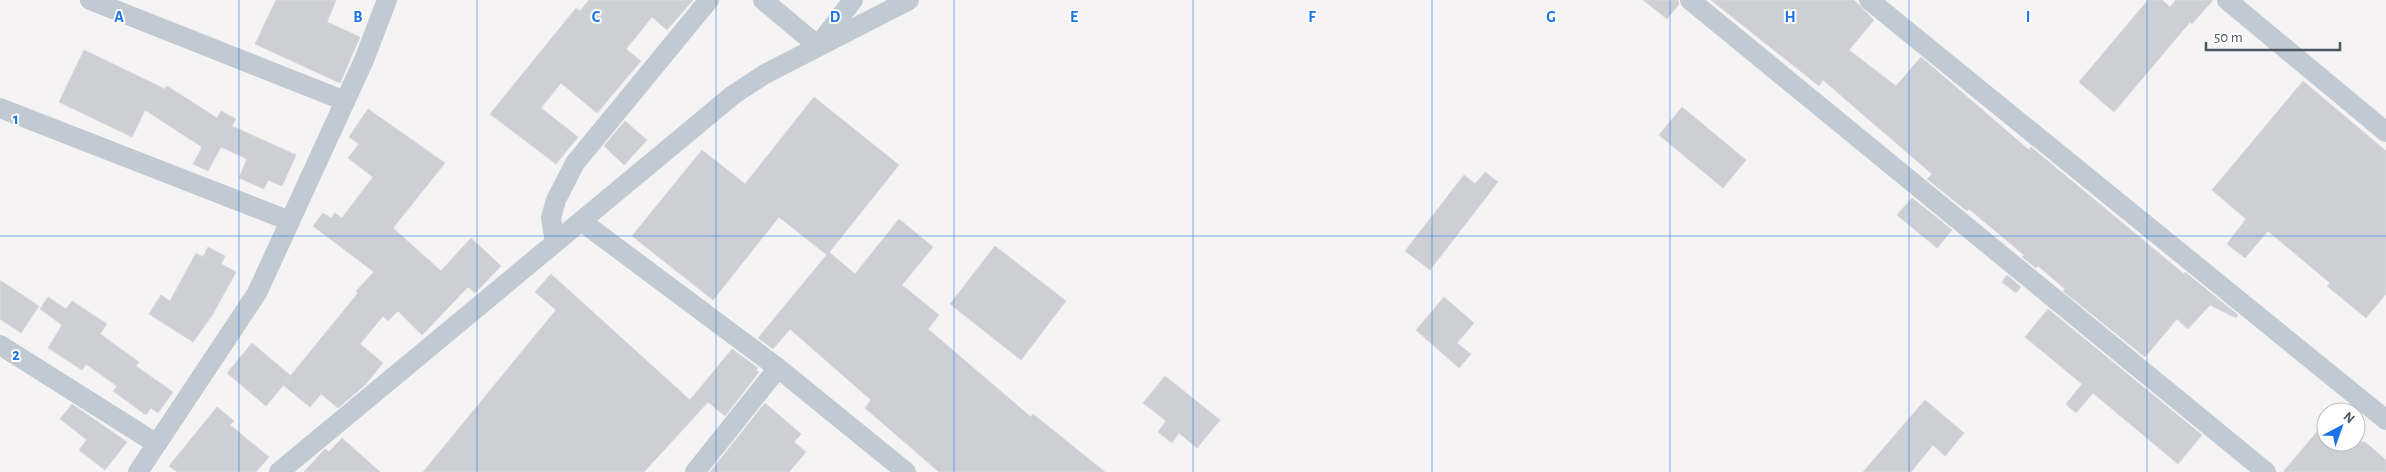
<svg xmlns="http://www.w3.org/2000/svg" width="2386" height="472" viewBox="0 0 2386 472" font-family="'Alegreya Sans',sans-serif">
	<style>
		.building { fill: #cdcfd5; stroke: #d7d9de }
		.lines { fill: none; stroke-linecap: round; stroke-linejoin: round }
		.minor { stroke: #c1cad2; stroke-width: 20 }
		.grid { fill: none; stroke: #1a73e8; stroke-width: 1; stroke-opacity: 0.55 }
		.grid-label { font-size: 16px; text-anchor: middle; font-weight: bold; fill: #1a73e8; stroke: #fff; stroke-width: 4; stroke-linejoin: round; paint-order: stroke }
	</style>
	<rect width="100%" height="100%" fill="#f5f3f3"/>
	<g class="building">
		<polygon points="276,0 336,0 327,22 360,37 340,83 255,44"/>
		<polygon points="589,0 693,0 667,30 652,17 626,49 641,61 597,113 561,83 541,108 578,137 556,164 490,114 576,8 580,11"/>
		<polygon points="1643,0 1678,0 1679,4 1667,19"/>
		<polygon points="1711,0 1854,0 1874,20 1849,50 1896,86 1921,57 2029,150 2031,147 2184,274 2185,272 2238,315 2236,318 2210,305 2188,329 2177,319 2145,357 2063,291 2065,289 2038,266 2036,268 2022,257 2024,255 1969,209 1967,211 1927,179 1932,174 1823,80 1819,86"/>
		<polygon points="2148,0 2162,0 2170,7 2176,0 2213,0 2192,24 2190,22 2114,112 2079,82"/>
		<polygon points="84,50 165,89 167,86 217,118 221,111 236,119 232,126 296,155 282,186 268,180 264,189 239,178 247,159 221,147 208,171 193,164 202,147 145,110 132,137 59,102"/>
		<polygon points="2303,81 2386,151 2386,294 2366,318 2327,286 2330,283 2268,231 2245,258 2227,244 2246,219 2212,190"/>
		<polygon points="814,97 899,165 827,255 779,217 713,300 632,236 702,150 745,184"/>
		<polygon points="1682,107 1746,160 1723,188 1659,135"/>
		<polygon points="368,109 445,163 393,228 441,271 471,238 501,266 475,293 468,287 422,335 398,311 388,321 383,316 360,344 383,363 365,385 338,408 321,394 310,407 283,385 358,293 356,291 374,272 313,226 323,213 331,218 335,213 342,218 373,177 348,158 359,144 349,137"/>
		<polygon points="625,121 647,140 624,165 604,146"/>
		<polygon points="1485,172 1498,182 1430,270 1405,251 1464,175 1475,184"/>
		<polygon points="1912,198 1952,230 1937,248 1897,215"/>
		<polygon points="899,219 933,247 902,285 939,315 928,329 1031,417 1033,414 1105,472 939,472 865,408 871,400 790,329 773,349 758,338 829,252 855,274"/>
		<polygon points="995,246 1066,301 1021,360 950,304"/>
		<polygon points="208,247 225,256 221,264 236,272 213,314 193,342 149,314 161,295 170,301 196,253 203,257"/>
		<polygon points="551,274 690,400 732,349 758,368 756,370 759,372 725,416 708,402 644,472 423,472 556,310 535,292"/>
		<polygon points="2007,275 2021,287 2016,293 2002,282"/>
		<polygon points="0,280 39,306 21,333 0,319"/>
		<polygon points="48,297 66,309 72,301 107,324 100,334 139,362 136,366 173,392 158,413 151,408 146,415 113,391 117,386 86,364 82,370 48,348 62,325 40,309"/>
		<polygon points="1444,297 1474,323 1457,343 1471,354 1459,368 1416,330"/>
		<polygon points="2048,309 2202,435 2178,464 2093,393 2076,413 2066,404 2082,384 2025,337"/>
		<polygon points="252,343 291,376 266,406 227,373"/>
		<polygon points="1165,376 1220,420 1197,448 1179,433 1172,443 1158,432 1166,421 1143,403"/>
		<polygon points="1925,400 1964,433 1945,456 1933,445 1911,472 1863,472"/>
		<polygon points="765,403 801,434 794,442 806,452 789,472 710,472"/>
		<polygon points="72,404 127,442 105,470 79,450 87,440 60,419"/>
		<polygon points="217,407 234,421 230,425 269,457 256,472 177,472 169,466"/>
		<polygon points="2326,421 2326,442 2365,442 2386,460 2386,472 2283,472"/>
		<polygon points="342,438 380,472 304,472 323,451 325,449 329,452"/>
	</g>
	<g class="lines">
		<g class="minor">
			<polyline points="90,0 345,101"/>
			<polyline points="763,0 818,46 853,0"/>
			<polyline points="1690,0 2266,472"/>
			<polyline points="1869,0 2386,420"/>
			<polyline points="2227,0 2386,132"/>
			<polyline points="0,108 290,221"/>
			<polyline points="581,221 778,368 906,472"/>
			<polyline points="555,243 551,218 556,200 575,163 709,0"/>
			<polyline points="0,345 157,444"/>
			<polyline points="138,472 257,293 364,60 387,0"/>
			<polyline points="279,472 733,95 765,74 909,0"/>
			<polyline points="695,472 778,368"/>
		</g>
	</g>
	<path class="grid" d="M 239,0 L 239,472M 477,0 L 477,472M 716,0 L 716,472M 954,0 L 954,472M 1193,0 L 1193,472M 1432,0 L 1432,472M 1670,0 L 1670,472M 1909,0 L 1909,472M 2147,0 L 2147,472M 0,236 L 2386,236"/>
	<g class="grid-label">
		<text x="119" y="22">A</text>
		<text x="358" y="22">B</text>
		<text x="596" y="22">C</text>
		<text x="835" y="22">D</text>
		<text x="1074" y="22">E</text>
		<text x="1312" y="22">F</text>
		<text x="1551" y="22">G</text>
		<text x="1790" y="22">H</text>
		<text x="2028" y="22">I</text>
		<text x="16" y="124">1</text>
		<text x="16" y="360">2</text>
	</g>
	<g transform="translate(2341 427) rotate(41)"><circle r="24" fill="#ffffff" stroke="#b7bbc0"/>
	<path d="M0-4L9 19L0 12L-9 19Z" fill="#1a73e8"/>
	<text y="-8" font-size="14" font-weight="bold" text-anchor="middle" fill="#4a5661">N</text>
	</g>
	<path d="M2206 42v8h134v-8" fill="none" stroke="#4a5661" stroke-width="2.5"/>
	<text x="2214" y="42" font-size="15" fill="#4a5661" stroke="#ffffff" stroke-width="4" paint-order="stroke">50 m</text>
</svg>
